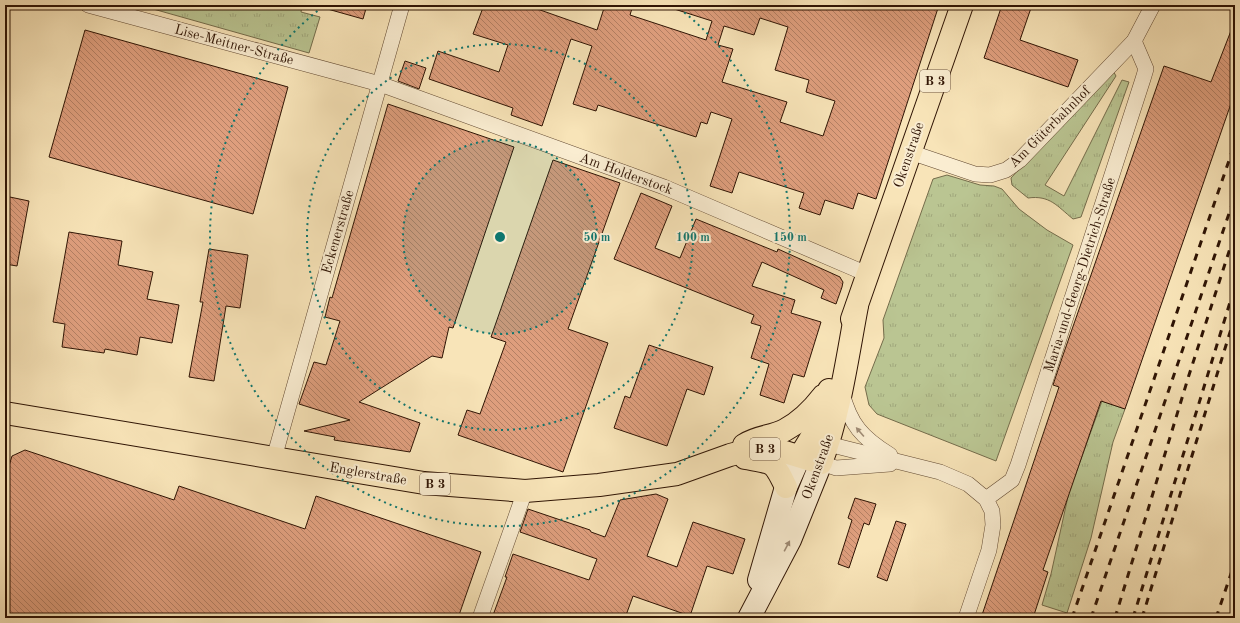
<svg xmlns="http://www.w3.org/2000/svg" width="1240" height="623" viewBox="0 0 1240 623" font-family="'Old Standard TT',serif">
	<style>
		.grass { fill: url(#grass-tufts); stroke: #746c4b }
		.building { fill: url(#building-back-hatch); stroke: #2f1404; fill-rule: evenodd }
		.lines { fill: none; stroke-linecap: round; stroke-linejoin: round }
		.minor-casing { stroke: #614831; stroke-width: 16 }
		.secondary-casing { stroke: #2f1404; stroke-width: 24 }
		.primary-casing { stroke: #2f1404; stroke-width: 24 }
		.minor { stroke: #faedd1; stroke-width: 15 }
		.secondary { stroke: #faedd1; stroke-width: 22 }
		.primary { stroke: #f8e4b8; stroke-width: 22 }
		.rail { stroke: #2f1404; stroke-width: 3; stroke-dasharray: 7 7; stroke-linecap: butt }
		.oneway { fill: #9f8b75 }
		.ring { fill: none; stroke: #0f766e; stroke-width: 2; stroke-dasharray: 2 4 }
		.labels { text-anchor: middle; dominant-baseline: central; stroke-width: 4; stroke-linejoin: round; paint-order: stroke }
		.shield { fill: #faedd1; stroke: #6c5542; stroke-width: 1 }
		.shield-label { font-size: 13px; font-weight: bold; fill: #2f1404 }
		.street-label { font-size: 14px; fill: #2f1404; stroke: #faedd1 }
		.centre { fill: #0f766e; stroke: #faedd1; stroke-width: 2 }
		.ring-label { font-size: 12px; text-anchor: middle; font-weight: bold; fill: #0f766e; stroke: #faedd1; stroke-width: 4; stroke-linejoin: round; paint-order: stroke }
	</style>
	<defs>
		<pattern id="grass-tufts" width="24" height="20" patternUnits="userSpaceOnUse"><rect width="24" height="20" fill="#bac592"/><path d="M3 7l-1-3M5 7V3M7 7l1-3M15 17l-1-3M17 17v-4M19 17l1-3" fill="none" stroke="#a0a87c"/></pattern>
		<pattern id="building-back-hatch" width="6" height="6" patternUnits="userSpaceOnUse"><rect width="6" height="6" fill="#de9e7d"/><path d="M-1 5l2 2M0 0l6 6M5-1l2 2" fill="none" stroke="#b48064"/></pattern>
	</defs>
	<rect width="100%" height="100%" fill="#f8e4b8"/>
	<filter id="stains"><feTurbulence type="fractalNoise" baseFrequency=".005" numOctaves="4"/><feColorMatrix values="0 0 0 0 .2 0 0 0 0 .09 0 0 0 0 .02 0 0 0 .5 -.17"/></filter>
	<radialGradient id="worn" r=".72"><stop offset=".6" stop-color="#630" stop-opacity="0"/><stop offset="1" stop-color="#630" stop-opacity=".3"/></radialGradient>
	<g class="grass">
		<polygon points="139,5 302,5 301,12 320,17 309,53"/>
		<path d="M 1112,69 L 1116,76 L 1045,185 L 1064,196 L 1122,80 L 1129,82 L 1081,217 L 1073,219 C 1057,206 1050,195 1028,198 L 1012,185 L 1011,178 Z"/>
		<polygon points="947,175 980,185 994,186 1002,189 1019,209 1047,230 1073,245 996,461 877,414 869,405 865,387 884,338 883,320 933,179"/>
		<polygon points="1102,401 1125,409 1113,442 1091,538 1067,613 1042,605 1051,574 1069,492"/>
	</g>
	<g class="building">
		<polygon points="324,5 367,5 363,19 324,8"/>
		<path d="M 484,5 L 526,5 L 597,30 L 605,5 L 633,5 L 630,15 L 706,40 L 712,21 L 668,7 L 668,5 L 939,5 L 876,199 L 858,193 L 853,209 L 825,200 L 820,215 L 799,208 L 804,193 L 739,172 L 732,193 L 710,186 L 732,119 L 711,112 L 707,124 L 701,122 L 696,137 L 598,105 L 596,111 L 573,104 L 592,46 L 571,39 L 542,126 L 511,115 L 513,108 L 429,79 L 438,51 L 499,72 L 508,45 L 473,34 ZM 760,18 L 788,27 L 775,70 L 809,80 L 806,92 L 835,101 L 823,136 L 780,122 L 787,102 L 722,82 L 733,49 L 718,45 L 724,26 L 754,35 Z"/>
		<polygon points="1002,5 1032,5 1020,40 1078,60 1068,87 984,58"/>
		<polygon points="1234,23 1235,92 1125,409 1101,401 1043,570 1048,572 1033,618 981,618 1059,387 1053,385 1062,358 1164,66 1211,82"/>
		<polygon points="85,30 288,87 253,214 49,157"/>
		<polygon points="405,61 426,68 419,89 398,81"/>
		<polygon points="388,104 514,147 453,328 449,327 442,358 432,356 359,402 420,423 410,452 334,440 335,437 304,431 350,420 299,404 314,362 326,365 340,321 325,317 330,297 332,298"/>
		<polygon points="553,160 620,183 568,329 608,343 563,472 458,435 467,410 480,414 506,342 491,337"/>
		<polygon points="641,193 672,206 655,248 680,258 696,219 777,252 778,249 840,277 841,279 843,282 842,287 836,304 821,298 824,290 762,262 752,286 795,300 791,313 821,322 804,377 793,374 784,403 760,395 769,364 751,358 761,326 751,323 754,315 614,259"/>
		<polygon points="5,196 29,201 17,266 5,264"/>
		<polygon points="69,232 122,241 118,265 153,272 147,299 179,305 172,343 140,337 137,355 105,349 104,353 62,347 65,324 53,322"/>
		<polygon points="209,249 248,255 240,308 226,306 214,381 189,377 203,302 200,302"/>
		<polygon points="649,345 713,367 704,395 687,389 667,446 614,428 625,396 630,398"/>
		<polygon points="25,450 174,500 179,486 305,529 316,496 481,552 458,618 5,618 5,479 12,456"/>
		<polygon points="656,494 668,499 647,556 677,567 693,522 745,539 733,574 707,566 690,616 633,596 625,618 492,618 507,577 505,577 513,554 589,580 597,559 520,532 528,509 590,530 591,532 605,537 620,500"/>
		<polygon points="855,498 876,504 869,525 864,523 849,568 838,564 852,520 848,518"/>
		<polygon points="896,521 906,524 887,581 877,577"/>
	</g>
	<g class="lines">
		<g class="minor-casing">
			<g id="minor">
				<polyline points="88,5 380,84 664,187 867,274"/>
				<polyline points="910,152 975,174 990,175 1006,170 1020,160 1134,41 1153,5"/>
				<path d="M 842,393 C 850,424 862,438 890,455"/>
				<polyline points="828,444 940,472 968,484 986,499 992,511 993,525 989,550 966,618"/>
				<polyline points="274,458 402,5"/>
				<polyline points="821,463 836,468 890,464"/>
				<polyline points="986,499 1012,480 1018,465 1143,79 1146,69 1134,41"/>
				<polyline points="480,618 525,491"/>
			</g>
		</g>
		<g class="secondary-casing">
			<g id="secondary">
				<polyline points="759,580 786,487 800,456"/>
				<polyline points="749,618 790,540 821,463"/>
			</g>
		</g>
		<g class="primary-casing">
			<g id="primary">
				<polyline points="852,319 962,5"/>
				<path d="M 5,413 L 424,483 L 525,491 L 599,485 L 677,474 L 730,455 L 753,449 L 775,449 L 821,463 C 840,413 847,359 857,306"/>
				<path d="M 744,445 C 758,436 772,437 785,430 C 800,422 813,409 823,396"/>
				<polyline points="800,456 811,438 829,390"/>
				<path d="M 745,458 C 774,463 773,460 786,487"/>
			</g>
		</g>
		<use href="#minor" class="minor"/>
		<use href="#secondary" class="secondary"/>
		<use href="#primary" class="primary"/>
		<g class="rail">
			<polyline points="1072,618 1235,143"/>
			<polyline points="1091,618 1235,196"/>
			<polyline points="1115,618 1189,375 1235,233"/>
			<polyline points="1133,618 1235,286"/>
			<polyline points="1142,618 1235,316"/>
			<polyline points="1216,618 1235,562"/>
		</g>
	</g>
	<defs><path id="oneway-solid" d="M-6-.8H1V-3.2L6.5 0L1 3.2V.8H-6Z"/></defs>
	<g class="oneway">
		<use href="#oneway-solid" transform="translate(860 432) rotate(-131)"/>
		<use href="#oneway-solid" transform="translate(787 546) rotate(-62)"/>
	</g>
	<circle cx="500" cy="237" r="97" fill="#0f766e" fill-opacity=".12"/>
	<g class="ring">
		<circle cx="500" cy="237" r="97"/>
		<circle cx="500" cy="237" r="193"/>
		<path d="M675 5A290 290 0 1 1 325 5"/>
	</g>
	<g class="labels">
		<g class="shield">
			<rect x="920" y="70" width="30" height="22" rx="3"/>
			<rect x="750" y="438" width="30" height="22" rx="3"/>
			<rect x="420" y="473" width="30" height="22" rx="3"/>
		</g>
		<g class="shield-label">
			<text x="935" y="81">B 3</text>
			<text x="765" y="449">B 3</text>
			<text x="435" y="484">B 3</text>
		</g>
		<g class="street-label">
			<text transform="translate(234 45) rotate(15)">Lise-Meitner-Straße</text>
			<text transform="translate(1050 127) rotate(-45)">Am Güterbahnhof</text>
			<text transform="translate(909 155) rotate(-71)">Okenstraße</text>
			<text transform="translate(626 174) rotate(20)">Am Holderstock</text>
			<text transform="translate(338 232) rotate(-74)">Eckenerstraße</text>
			<text transform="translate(1080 275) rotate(-72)">Maria-und-Georg-Dietrich-Straße</text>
			<text transform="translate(818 467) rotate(-70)">Okenstraße</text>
			<text transform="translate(368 474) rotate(10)">Englerstraße</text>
		</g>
	</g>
	<circle cx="500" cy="237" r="6" class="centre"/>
	<g class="ring-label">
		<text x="597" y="241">50 m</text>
		<text x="693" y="241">100 m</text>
		<text x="790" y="241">150 m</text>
	</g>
	<rect width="1240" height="623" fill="none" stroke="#f8e4b8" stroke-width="20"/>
	<rect x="6" y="6" width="1228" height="611" fill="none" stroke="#2f1404" stroke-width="2"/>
	<rect x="10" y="10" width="1220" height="603" fill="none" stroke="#2f1404"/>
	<rect width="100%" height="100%" filter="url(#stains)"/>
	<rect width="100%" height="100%" fill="url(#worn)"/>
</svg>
